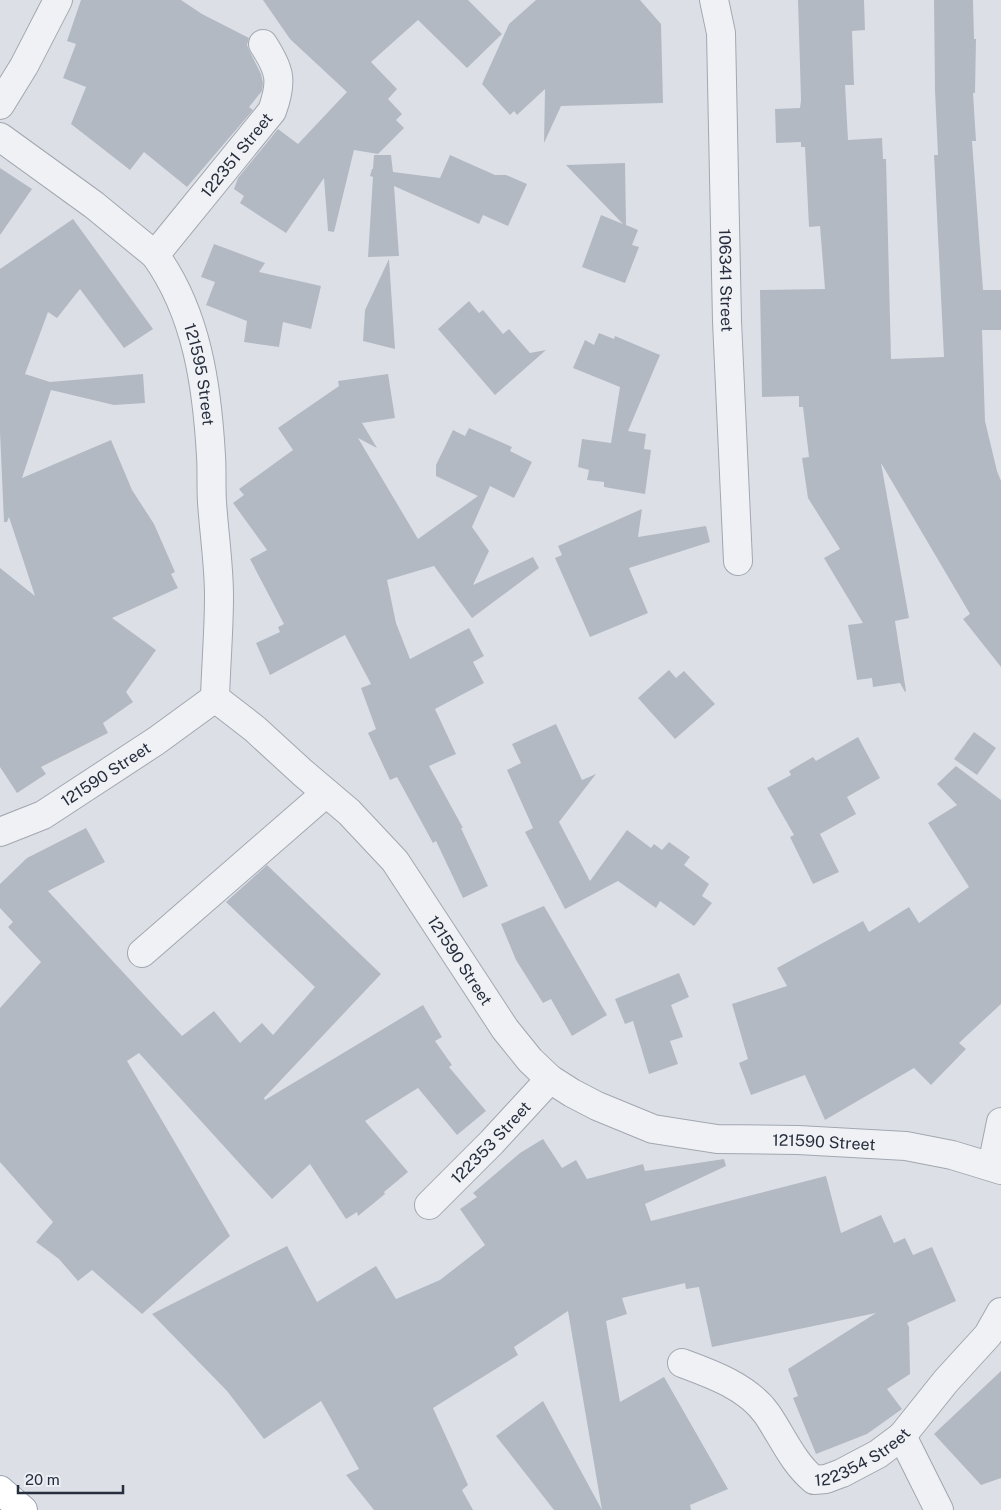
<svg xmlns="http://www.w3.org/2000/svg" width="1001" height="1510" viewBox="0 0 1001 1510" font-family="'Public Sans',sans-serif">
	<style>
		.building { fill: #b3b9c3 }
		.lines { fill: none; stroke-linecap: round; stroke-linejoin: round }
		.minor-casing { stroke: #a2a7b0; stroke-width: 30 }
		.major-casing { stroke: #9ca4b2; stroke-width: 30 }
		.minor { stroke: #eff1f5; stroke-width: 28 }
		.major { stroke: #fff; stroke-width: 28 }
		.labels { text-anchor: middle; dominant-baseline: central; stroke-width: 4; stroke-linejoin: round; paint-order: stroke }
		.street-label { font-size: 16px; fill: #262d3c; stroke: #ebeff4 }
	</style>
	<rect width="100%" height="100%" fill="#dce0e6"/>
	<g class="building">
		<polygon points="81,0 181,0 202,14 249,38 247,45 250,52 261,74 263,83 262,91 249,107 253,110 187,187 144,152 130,170 71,124 86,87 63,78 76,44 67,41"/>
		<polygon points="263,0 468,0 502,34 467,68 418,20 371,62 397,89 388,99 402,114 396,120 404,128 378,154 354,150 334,232 328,231 324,178 286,233 240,203 244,196 234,189 238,178 278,129 298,144 347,92 290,39"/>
		<polygon points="536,0 640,0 661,24 663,103 561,106 544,143 545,89 517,115 514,111 510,115 482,84 509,24"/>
		<polygon points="798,0 864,0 865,30 852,31 854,85 845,85 848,140 882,138 883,159 886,159 891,359 944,357 934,155 938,155 935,91 934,0 973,0 974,39 976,39 975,93 973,93 976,141 972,141 983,290 1001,290 1001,330 982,330 985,421 997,471 1001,481 1001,667 963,619 970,614 881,463 909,618 895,621 906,691 905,692 900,683 873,687 872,678 857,680 848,625 863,623 824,558 840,549 808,498 802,458 809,457 803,407 799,407 799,396 762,397 760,290 825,289 820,226 809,227 805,147 801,147 801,142 776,143 775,109 800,108 801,100"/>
		<polygon points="374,155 391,155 393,172 440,178 450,155 495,175 506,175 527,184 508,226 483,215 479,224 394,186 399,256 368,257 373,177 370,176 372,169 373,169"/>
		<polygon points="625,163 626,225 638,230 632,245 639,247 625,283 582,267 601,215 623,224 566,165"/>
		<polygon points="0,168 32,189 0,235"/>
		<polygon points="73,219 153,329 124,348 80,289 57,318 48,312 25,374 50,382 143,374 145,403 114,405 51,390 22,478 111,440 132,490 154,524 175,572 171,574 178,588 112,618 156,650 126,692 133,702 103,723 108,733 41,767 46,774 17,793 0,767 0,568 35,596 9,517 7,522 4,522 0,432 0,269"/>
		<polygon points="214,244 265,263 259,272 321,286 311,329 283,322 279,347 244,342 247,321 206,305 215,282 201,277"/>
		<polygon points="389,259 395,349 363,341 365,310"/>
		<polygon points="469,301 479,313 483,310 503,334 509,329 530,353 546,350 495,395 438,329"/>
		<polygon points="599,333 614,339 615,336 660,355 628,431 646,434 644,449 651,450 645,494 604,487 604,482 587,480 589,470 578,467 582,439 611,443 620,387 573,368 585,340 594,345"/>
		<polygon points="388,374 395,418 362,423 377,448 358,438 418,539 478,496 436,476 436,465 453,430 465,436 469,428 512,447 510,451 532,462 514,498 490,486 472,527 489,551 473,585 533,557 539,568 472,618 434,566 387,580 396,623 410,659 469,628 484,656 473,662 484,683 435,709 456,754 429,766 463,828 461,828 488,886 463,898 436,841 433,843 397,777 390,780 368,733 376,729 361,688 371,684 345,635 270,675 256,643 280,632 278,627 284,624 250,559 267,550 233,503 244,495 239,489 293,450 278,428 339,386 338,381"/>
		<polygon points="642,509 638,537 706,526 710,542 629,568 648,613 590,637 555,558 562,555 558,546"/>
		<polygon points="669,670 676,678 684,671 715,704 675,739 638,698"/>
		<polygon points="556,724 582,780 596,774 559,822 590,881 627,830 651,848 654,844 662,850 669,842 690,857 684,865 709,884 702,896 712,903 694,926 660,901 656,908 618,881 565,909 525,832 533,828 507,770 521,763 512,744"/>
		<polygon points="974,732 996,748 977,775 954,759"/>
		<polygon points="858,737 880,778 847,797 856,814 820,834 839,872 813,884 790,837 794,835 767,788 791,775 789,771 813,757 816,761"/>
		<polygon points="956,766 1001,800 1001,1004 959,1043 966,1049 931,1085 914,1068 825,1120 805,1075 751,1095 739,1063 748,1059 732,1004 787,986 777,968 863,921 869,932 909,907 919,923 969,887 928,823 957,805 937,784"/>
		<polygon points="86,828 105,862 48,891 182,1036 214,1011 240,1043 262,1023 273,1035 315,987 226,902 267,865 381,974 264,1098 265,1100 423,1005 442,1037 435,1041 452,1065 449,1067 486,1111 457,1135 418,1088 365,1121 408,1172 384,1192 385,1194 358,1216 357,1212 346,1219 310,1164 272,1199 139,1053 127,1061 230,1236 142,1314 92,1270 78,1281 59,1259 36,1242 53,1222 0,1162 0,1008 41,962 8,927 13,922 0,908 0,884 27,858"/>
		<polygon points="544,906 607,1015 572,1036 551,999 543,1003 516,960 501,924"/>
		<polygon points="679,973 689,997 671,1005 683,1037 670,1041 678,1064 649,1074 633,1021 625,1024 615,999"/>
		<polygon points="543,1139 562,1168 576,1160 587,1179 643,1164 645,1171 724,1159 726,1166 645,1204 651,1221 826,1176 841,1233 881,1215 894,1243 905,1238 913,1255 932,1247 956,1301 907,1323 909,1327 910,1374 887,1389 902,1409 867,1434 816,1454 793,1398 798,1396 788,1369 876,1313 712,1347 699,1287 686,1289 685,1283 622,1298 627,1314 606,1321 620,1402 664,1377 728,1489 690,1505 691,1510 602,1510 568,1311 514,1347 518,1355 433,1408 468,1485 462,1490 473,1510 374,1510 346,1475 359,1469 321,1401 264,1439 227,1391 152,1314 287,1246 317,1302 376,1266 396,1299 440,1280 485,1245 460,1209 477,1197 473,1193 520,1153"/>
		<polygon points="1001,1371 1001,1478 981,1485 934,1434"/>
		<polygon points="543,1401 602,1510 554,1510 496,1436"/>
	</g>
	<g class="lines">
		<g class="minor-casing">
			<g id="minor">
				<path id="s1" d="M 714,0 L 721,33 L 727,321 L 738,561"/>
				<polyline points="0,105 24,66 58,0"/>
				<path id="s2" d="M 0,137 L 94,205 L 155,255 C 197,313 207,386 211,456 C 212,471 211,486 212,502 C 214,533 219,565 219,596 C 219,630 216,664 215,698"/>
				<path id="s3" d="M 155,255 L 272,111 C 283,81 280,70 263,44"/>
				<path id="s4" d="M 215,698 L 255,729 L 303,773 L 349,812 L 395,861 L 505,1029 L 530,1060 L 550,1079 L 572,1093 L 597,1106 L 653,1129 L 717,1139 L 798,1140 L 906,1146 L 952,1155 L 1001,1170"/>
				<path id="s5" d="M 0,832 L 43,815 L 156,741 L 215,698"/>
				<polyline points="142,953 326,793"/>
				<polyline points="992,1166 1001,1122"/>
				<path id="s6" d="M 429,1205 L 492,1142 L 550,1079"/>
				<path id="s7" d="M 682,1363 C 712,1374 748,1387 767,1414 C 782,1436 793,1463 814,1480 L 826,1479 L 842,1473 L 878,1454 L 902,1436 L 946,1381 L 988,1335 L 1001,1312"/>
				<polyline points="902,1436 939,1510"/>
			</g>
		</g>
		<g class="major-casing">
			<polyline id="major" points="0,1490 23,1510"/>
		</g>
		<use href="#minor" class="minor"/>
		<use href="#major" class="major"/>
	</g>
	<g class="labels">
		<g class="street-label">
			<text stroke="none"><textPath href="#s3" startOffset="129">122351 Street</textPath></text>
			<text stroke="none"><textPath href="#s1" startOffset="281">106341 Street</textPath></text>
			<text stroke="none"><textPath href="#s2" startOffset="324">121595 Street</textPath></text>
			<text stroke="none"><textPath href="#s5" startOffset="121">121590 Street</textPath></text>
			<text stroke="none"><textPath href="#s4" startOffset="362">121590 Street</textPath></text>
			<text stroke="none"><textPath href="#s6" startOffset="88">122353 Street</textPath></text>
			<text stroke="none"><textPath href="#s4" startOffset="798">121590 Street</textPath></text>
			<text stroke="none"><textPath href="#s7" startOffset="236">122354 Street</textPath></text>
		</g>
	</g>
	<path d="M18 1485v8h105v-8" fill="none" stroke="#262d3c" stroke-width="2.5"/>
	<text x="25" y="1485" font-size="15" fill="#262d3c" stroke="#ebeff4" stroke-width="4" paint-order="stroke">20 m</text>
</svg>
